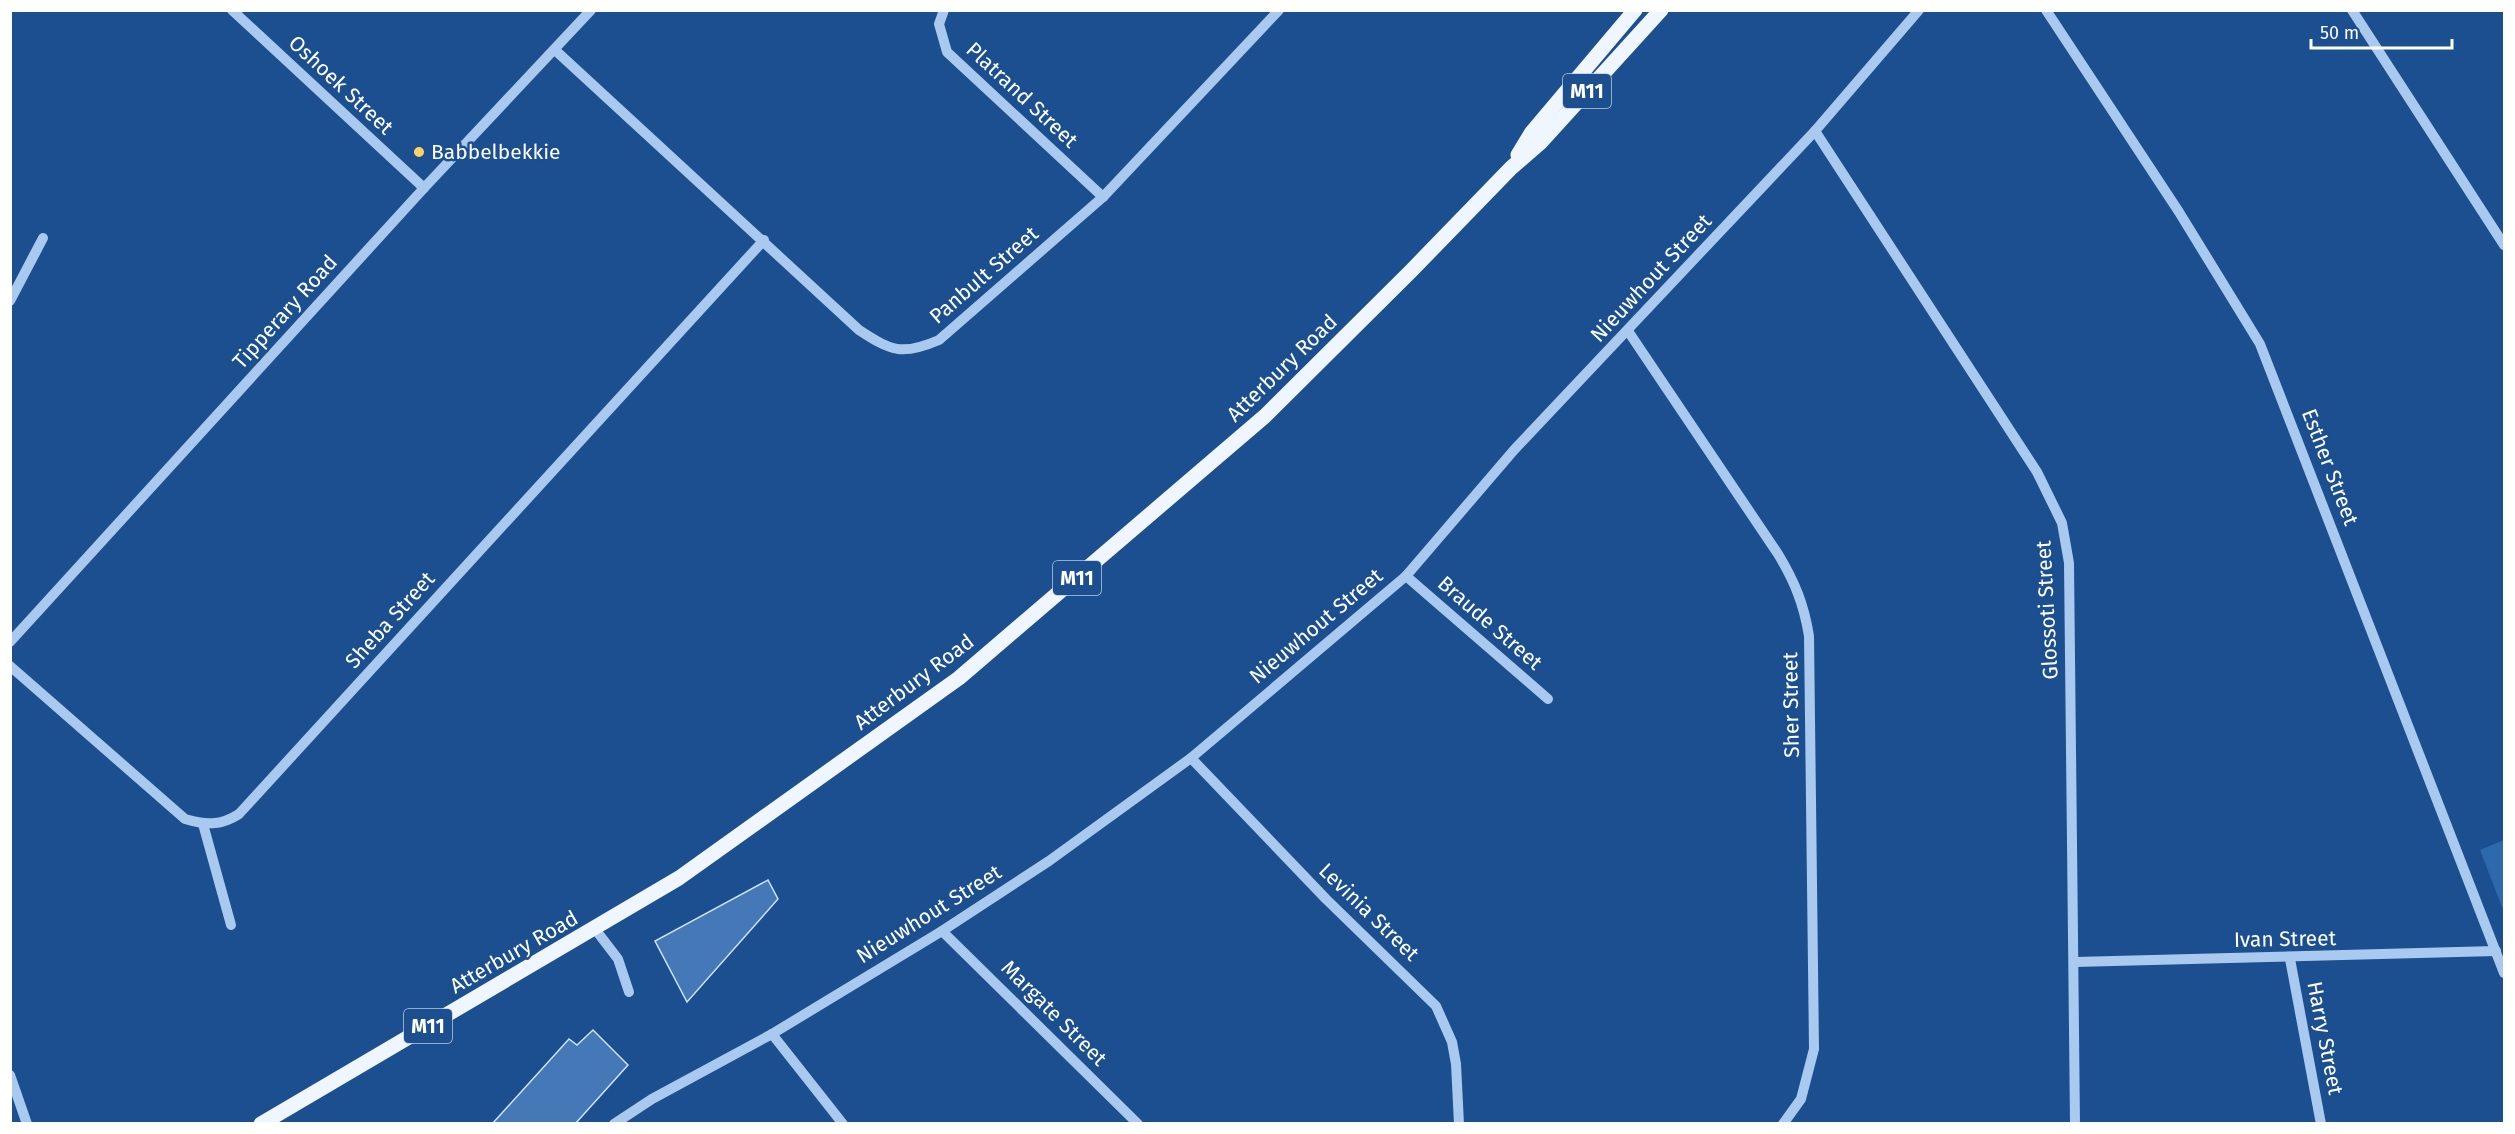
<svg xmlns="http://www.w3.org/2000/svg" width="2515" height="1134" viewBox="0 0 2515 1134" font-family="'Fira Sans',sans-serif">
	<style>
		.green { fill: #2e69ad }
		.building { fill: #4478b7; stroke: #cfe3fa; stroke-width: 1.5 }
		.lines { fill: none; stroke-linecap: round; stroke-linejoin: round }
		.minor { stroke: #a9c9ee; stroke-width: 10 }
		.major { stroke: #f0f6ff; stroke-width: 15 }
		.poi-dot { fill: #ffd166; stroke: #1b4f8f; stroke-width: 2 }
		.labels { text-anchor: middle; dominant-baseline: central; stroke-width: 5; stroke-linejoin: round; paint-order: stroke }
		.shield { fill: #1b4f8f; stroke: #bbcadd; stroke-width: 1.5 }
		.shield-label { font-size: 20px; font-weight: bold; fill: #fff }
		.street-label { font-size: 21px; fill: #fff; stroke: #1b4f8f }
		.poi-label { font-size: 21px; fill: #fff; stroke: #1b4f8f; text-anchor: start }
	</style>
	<rect width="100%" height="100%" fill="#1b4f8f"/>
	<polygon class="green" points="2504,840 2504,912 2480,850"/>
	<g class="building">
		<polygon points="768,880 778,899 687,1002 655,941"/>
		<polygon points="593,1030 628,1065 575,1124 492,1124 569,1039 577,1045"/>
	</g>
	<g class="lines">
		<g class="minor">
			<polyline points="232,10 424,188"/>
			<polyline points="944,10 939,24 947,52 1103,197"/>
			<polyline points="2046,10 2179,212 2260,344 2504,973"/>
			<polyline points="2352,10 2504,245"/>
			<path d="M 555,50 L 859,330 C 891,351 902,356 939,340 L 1103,197 L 1279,10"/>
			<polyline points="1815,131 2037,472 2062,523 2069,563 2075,1124"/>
			<polyline points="10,301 43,238"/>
			<path d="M 1628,331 L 1778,554 C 1795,582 1804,605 1809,636 L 1814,1049 L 1801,1099 L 1783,1124"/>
			<polyline points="1406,576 1548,699"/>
			<polyline points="10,642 424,188 591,10"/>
			<path d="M 10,666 L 185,819 C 205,825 221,826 239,814 L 764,240"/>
			<polyline points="1191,758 1326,899 1436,1006 1452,1042 1456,1064 1459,1124"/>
			<polyline points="203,824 231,925"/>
			<polyline points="595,929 618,959 629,992"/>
			<polyline points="942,931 1138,1124"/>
			<polyline points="2290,959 2321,1124"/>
			<polyline points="2075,962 2496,951"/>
			<polyline points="772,1034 843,1124"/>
			<polyline points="10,1075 27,1124"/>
			<polyline points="614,1124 652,1099 772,1034 942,931 1049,861 1191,758 1406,576 1514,450 1815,131 1919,10"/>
		</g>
		<g class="major">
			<polyline points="1518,155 1532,132 1635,10"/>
			<polyline points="261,1124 679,878 959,678 1265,416 1411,271 1511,168 1541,142 1661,10"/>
		</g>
	</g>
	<circle class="poi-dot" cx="419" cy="152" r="6"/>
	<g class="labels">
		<g class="shield">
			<rect x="1563" y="74" width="48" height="34" rx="4.5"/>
			<rect x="1053" y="561" width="48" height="34" rx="4.5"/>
			<rect x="404" y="1009" width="48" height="34" rx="4.5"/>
		</g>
		<g class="shield-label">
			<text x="1587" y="91">M11</text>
			<text x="1077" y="578">M11</text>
			<text x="428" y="1026">M11</text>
		</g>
		<g class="street-label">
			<text transform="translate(341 85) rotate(43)">Oshoek Street</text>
			<text transform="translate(1022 95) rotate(43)">Platrand Street</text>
			<text transform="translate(984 275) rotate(-41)">Panbult Street</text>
			<text transform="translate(1651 278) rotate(-47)">Nieuwhout Street</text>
			<text transform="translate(285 312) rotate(-48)">Tipperary Road</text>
			<text transform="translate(1282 368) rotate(-44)">Atterbury Road</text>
			<text transform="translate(2330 467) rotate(69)">Esther Street</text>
			<text transform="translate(2047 610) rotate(-93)">Glossoti Street</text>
			<text transform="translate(390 620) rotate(-48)">Sheba Street</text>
			<text transform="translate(1490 623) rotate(41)">Braude Street</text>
			<text transform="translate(1316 626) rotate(-40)">Nieuwhout Street</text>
			<text transform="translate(914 682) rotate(-37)">Atterbury Road</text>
			<text transform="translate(1791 705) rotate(-91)">Sher Street</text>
			<text transform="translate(1369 912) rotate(44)">Levinia Street</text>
			<text transform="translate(929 914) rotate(-32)">Nieuwhout Street</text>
			<text transform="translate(2285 939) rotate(-1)">Ivan Street</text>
			<text transform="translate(514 952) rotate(-30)">Atterbury Road</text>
			<text transform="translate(1054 1013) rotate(45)">Margate Street</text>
			<text transform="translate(2325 1038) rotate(79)">Harry Street</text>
		</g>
		<g class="poi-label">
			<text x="431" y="152">Babbelbekkie</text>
		</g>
	</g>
	<rect width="2515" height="1134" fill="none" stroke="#ffffff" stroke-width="24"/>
	<path d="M2311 39v9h141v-9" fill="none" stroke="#ffffff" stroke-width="3"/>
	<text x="2320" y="39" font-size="18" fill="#ffffff" stroke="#1b4f8f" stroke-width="4.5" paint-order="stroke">50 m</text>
</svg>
